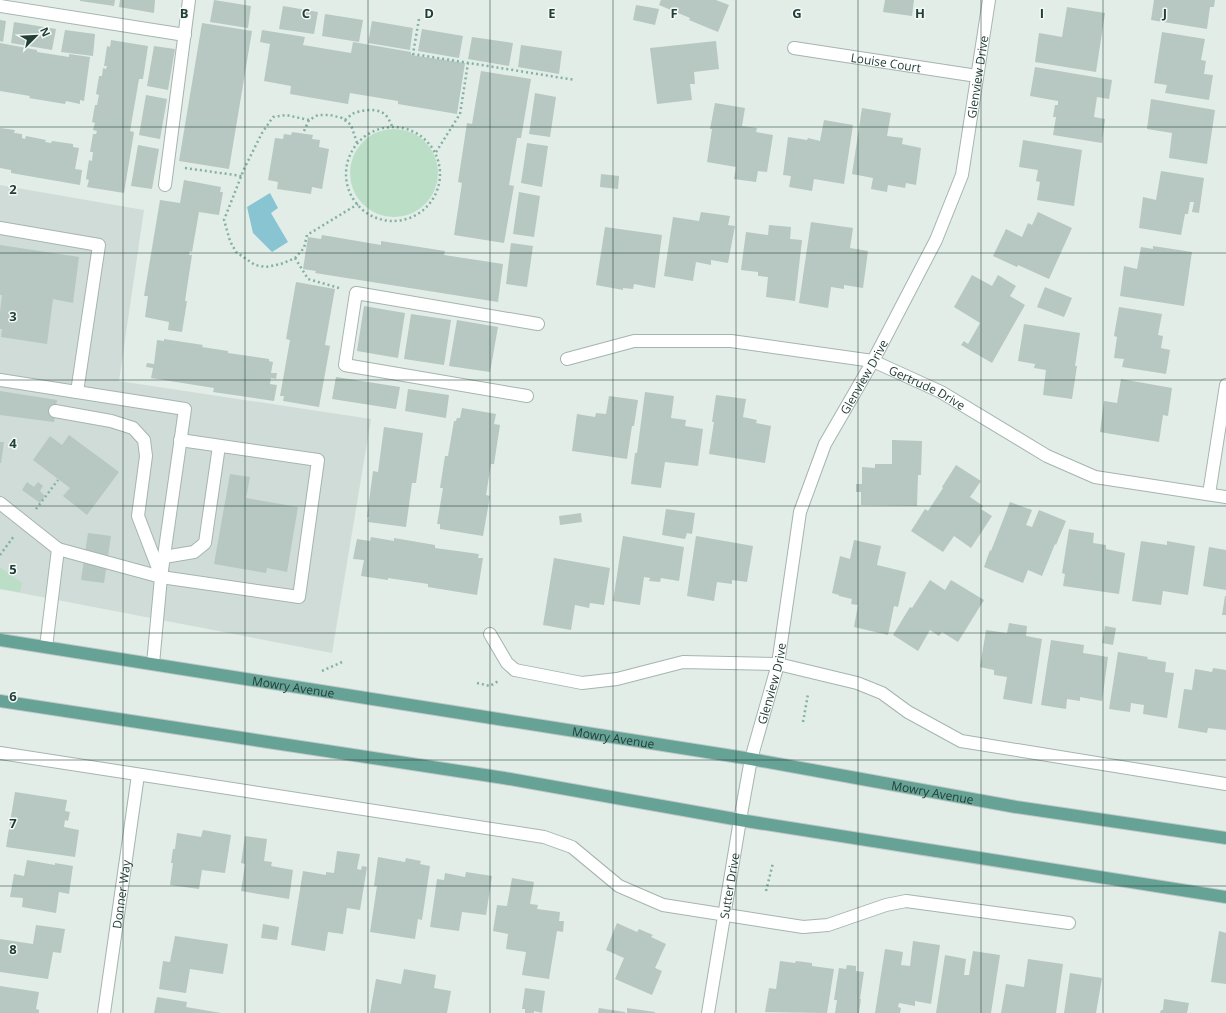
<svg xmlns="http://www.w3.org/2000/svg" width="1226" height="1013" viewBox="0 0 1226 1013" font-family="'Open Sans',sans-serif">
	<style>
		.built { fill: #d0dcd7 }
		.green { fill: #badec6 }
		.water { fill: #89c4d3 }
		.building { fill: #b7c7c1 }
		.lines { fill: none; stroke-linecap: round; stroke-linejoin: round }
		.service-casing { stroke: #a5b5af; stroke-width: 14 }
		.minor-casing { stroke: #a5b5af; stroke-width: 14 }
		.primary-casing { stroke: #c1c9c7; stroke-width: 14 }
		.path { stroke: #82b1a4; stroke-width: 2.5; stroke-dasharray: 2 3; stroke-linecap: butt }
		.service { stroke: #fff; stroke-width: 12 }
		.minor { stroke: #fff; stroke-width: 12 }
		.primary { stroke: #66a396; stroke-width: 12 }
		.grid { fill: none; stroke: #223e37; stroke-width: 1; stroke-opacity: 0.55 }
		.labels { text-anchor: middle; dominant-baseline: central; stroke-width: 3; stroke-linejoin: round; paint-order: stroke }
		.street-label { font-size: 12px; fill: #223e37; stroke: #f3f9f6 }
		.grid-label { font-size: 13px; text-anchor: middle; font-weight: bold; fill: #223e37; stroke: #f3f9f6; stroke-width: 3; stroke-linejoin: round; paint-order: stroke }
	</style>
	<rect width="100%" height="100%" fill="#e2ede8"/>
	<polygon class="built" points="0,185 144,210 119,381 371,419 332,653 0,589"/>
	<g class="green">
		<circle cx="394" cy="173" r="44"/>
		<polygon points="0,567 22,583 20,592 0,589"/>
	</g>
	<polygon class="water" points="270,193 278,208 271,213 288,242 272,252 253,233 247,207"/>
	<g class="building">
		<polygon points="80,0 115,0 114,6 80,1"/>
		<polygon points="120,0 155,0 154,13 119,7"/>
		<polygon points="214,0 251,6 248,28 210,22"/>
		<polygon points="661,0 716,0 729,5 718,32 689,20 690,18 659,5"/>
		<polygon points="885,0 914,0 912,16 883,12"/>
		<polygon points="1154,0 1215,0 1214,7 1210,7 1207,29 1151,20"/>
		<polygon points="636,5 659,9 655,25 633,20"/>
		<polygon points="283,6 318,12 314,34 279,29"/>
		<polygon points="1067,7 1105,13 1096,72 1035,62 1039,33 1062,37"/>
		<polygon points="325,14 363,20 359,42 322,36"/>
		<polygon points="0,20 6,21 3,42 0,41"/>
		<polygon points="372,21 413,28 410,50 368,43"/>
		<polygon points="14,22 56,29 52,50 11,43"/>
		<polygon points="202,23 252,31 229,169 179,161"/>
		<polygon points="422,29 463,36 459,58 418,51"/>
		<polygon points="65,30 95,34 93,56 61,52"/>
		<polygon points="262,30 305,37 303,45 351,53 353,42 411,52 411,55 465,63 457,114 398,104 398,101 350,93 348,104 290,94 291,86 264,81 270,44 260,42"/>
		<polygon points="1162,32 1205,39 1201,60 1206,61 1204,74 1213,75 1209,100 1165,93 1167,85 1154,83"/>
		<polygon points="472,37 513,43 509,66 468,59"/>
		<polygon points="111,40 148,46 143,79 139,79 130,131 134,132 124,193 87,187 89,180 86,179 89,160 92,161 93,152 90,152 93,134 96,134 97,131 93,130 95,123 92,122 95,105 97,105 99,95 96,94 99,76 102,76 103,68 106,69 107,66 104,66 107,46 110,47"/>
		<polygon points="716,41 719,69 694,72 695,84 690,84 692,100 657,104 650,48"/>
		<polygon points="0,43 37,50 37,52 69,57 69,54 90,57 84,101 80,100 80,104 66,101 65,104 29,98 30,96 0,91"/>
		<polygon points="521,45 562,51 559,74 518,67"/>
		<polygon points="154,46 175,49 168,90 147,86"/>
		<polygon points="1035,67 1112,80 1109,99 1097,97 1094,117 1105,119 1102,143 1053,135 1056,117 1053,117 1055,105 1058,105 1058,101 1030,96"/>
		<polygon points="481,71 531,79 521,138 517,138 509,185 514,186 504,243 454,235 462,183 458,182 467,123 472,124"/>
		<polygon points="535,93 556,97 550,137 529,134"/>
		<polygon points="146,95 167,99 160,139 139,135"/>
		<polygon points="1151,99 1215,110 1207,164 1169,158 1172,133 1147,129"/>
		<polygon points="715,103 745,108 742,126 757,128 756,132 773,135 767,172 758,171 756,182 734,179 736,167 707,162 712,129 710,129"/>
		<polygon points="862,108 891,113 887,136 903,138 902,144 921,148 916,185 906,183 905,188 888,185 887,192 871,189 873,178 852,174"/>
		<polygon points="824,120 853,125 844,184 814,179 812,191 789,187 791,176 783,175 788,137 807,140 808,138 820,141"/>
		<polygon points="0,128 15,130 14,133 22,134 22,138 25,139 26,136 46,140 45,142 51,143 52,141 73,144 73,147 79,148 75,169 82,170 80,185 11,173 11,170 0,168"/>
		<polygon points="292,132 313,135 312,139 320,140 319,147 329,149 322,189 312,187 311,194 277,189 278,182 268,180 275,138 283,139 284,134 291,135"/>
		<polygon points="1023,140 1082,150 1074,206 1037,200 1040,182 1036,181 1038,170 1019,167"/>
		<polygon points="527,143 548,146 542,187 521,183"/>
		<polygon points="138,145 159,149 152,189 131,186"/>
		<polygon points="1161,171 1204,178 1199,213 1192,212 1194,202 1190,202 1188,214 1185,214 1181,235 1139,228 1143,197 1156,200"/>
		<polygon points="601,174 619,176 618,189 600,187"/>
		<polygon points="184,180 221,187 220,192 223,192 219,215 199,212 192,252 190,251 189,255 192,255 185,301 187,301 182,332 168,330 169,322 145,317 148,296 144,296 160,200 180,203"/>
		<polygon points="519,192 540,196 534,237 513,234"/>
		<polygon points="701,212 730,216 728,225 735,226 728,263 711,260 711,265 696,262 693,281 664,276 673,217 699,221"/>
		<polygon points="1038,212 1072,228 1049,279 1018,265 1017,267 993,256 1006,229 1022,237 1028,223 1032,225"/>
		<polygon points="811,222 853,228 850,248 868,251 863,288 844,285 844,289 831,287 828,308 799,303"/>
		<polygon points="769,225 791,227 790,239 802,240 795,301 766,297 768,277 758,276 758,272 741,270 746,232 768,235"/>
		<polygon points="605,227 662,235 655,288 634,284 633,289 623,288 623,290 596,285"/>
		<polygon points="322,235 381,245 381,241 445,251 444,255 503,264 498,302 315,273 316,271 303,269 308,237 321,239"/>
		<polygon points="511,243 533,246 527,287 506,284"/>
		<polygon points="0,245 79,257 73,303 53,299 47,344 1,337 2,329 0,329 0,312 2,295 0,295"/>
		<polygon points="1153,246 1192,252 1184,306 1120,296 1124,266 1137,269 1141,247 1153,249"/>
		<polygon points="972,275 992,286 998,275 1016,286 1010,296 1025,305 992,363 961,345 964,341 968,344 980,323 954,307"/>
		<polygon points="296,282 335,289 325,345 330,346 319,407 283,401 284,396 280,396 290,340 286,339"/>
		<polygon points="1045,287 1072,298 1064,317 1037,307"/>
		<polygon points="364,306 405,313 398,358 357,351"/>
		<polygon points="1119,307 1162,314 1158,335 1163,336 1161,348 1170,350 1166,374 1122,367 1124,359 1114,358 1117,337 1114,336"/>
		<polygon points="411,314 451,320 444,365 404,359"/>
		<polygon points="457,320 498,327 490,372 449,366"/>
		<polygon points="1024,324 1080,333 1075,366 1077,366 1072,399 1043,395 1046,370 1034,368 1035,364 1018,361"/>
		<polygon points="164,339 203,345 202,347 228,351 228,353 269,359 269,361 273,362 271,373 277,373 276,379 271,378 270,384 277,385 274,401 213,392 214,388 151,378 153,368 146,367 147,363 154,364 157,340 164,341"/>
		<polygon points="336,377 400,387 396,409 332,399"/>
		<polygon points="1121,379 1172,388 1168,416 1163,415 1159,442 1100,432 1104,401 1117,403"/>
		<polygon points="408,389 449,395 446,418 405,411"/>
		<polygon points="0,391 57,400 54,422 0,415"/>
		<polygon points="645,392 674,396 671,418 686,420 685,426 703,429 698,466 665,462 661,488 631,484 635,453 637,453"/>
		<polygon points="716,395 746,399 743,417 757,420 756,423 771,426 765,463 709,454 714,422 712,422"/>
		<polygon points="609,396 638,400 634,426 632,426 627,459 572,451 577,414 595,417 596,413 606,414"/>
		<polygon points="462,408 496,414 494,424 500,425 494,464 491,464 486,495 490,496 483,536 440,529 440,524 437,524 443,488 440,488 445,456 448,456 454,421 456,421 457,418 460,418"/>
		<polygon points="384,427 423,433 416,483 412,483 406,527 368,522 369,517 367,517 373,471 378,472"/>
		<polygon points="69,435 119,472 87,515 63,496 70,488 33,460 50,436 62,445"/>
		<polygon points="892,440 922,441 921,475 918,475 917,506 861,505 861,492 856,492 856,484 862,484 862,467 875,468 875,464 892,464"/>
		<polygon points="0,442 4,442 1,463 0,463"/>
		<polygon points="956,465 981,481 970,497 983,506 981,509 992,516 971,548 954,536 943,552 911,531 925,509 928,511 943,488 942,487"/>
		<polygon points="230,474 250,477 246,498 298,507 287,572 267,568 266,573 214,564"/>
		<polygon points="27,482 34,487 38,482 43,486 40,491 45,496 40,503 22,490"/>
		<polygon points="1010,502 1032,510 1026,525 1032,527 1039,510 1066,521 1056,545 1055,544 1042,576 1028,570 1023,583 984,567 990,550 991,551"/>
		<polygon points="666,509 695,513 692,534 687,533 685,539 662,535"/>
		<polygon points="581,513 582,522 560,525 559,516"/>
		<polygon points="1069,529 1094,533 1093,543 1106,545 1106,549 1125,553 1119,594 1063,586 1065,574 1062,573"/>
		<polygon points="88,533 111,536 104,583 81,580"/>
		<polygon points="623,536 684,547 679,581 661,578 660,582 649,581 650,578 644,577 640,605 613,601"/>
		<polygon points="696,536 753,546 747,582 732,580 732,584 717,582 714,601 687,596"/>
		<polygon points="371,537 394,541 394,538 435,545 435,548 479,554 478,558 483,558 477,595 428,587 428,584 388,578 388,580 361,576 364,560 353,559 357,539 370,541"/>
		<polygon points="854,540 881,546 877,565 906,572 898,607 894,606 888,635 854,627 858,605 851,604 852,599 839,596 839,595 832,593 840,556 850,559"/>
		<polygon points="1141,541 1167,545 1167,541 1195,546 1188,595 1163,591 1161,605 1132,601"/>
		<polygon points="1209,547 1226,550 1226,590 1203,586"/>
		<polygon points="554,558 610,568 604,605 590,603 589,608 575,605 571,630 543,625"/>
		<polygon points="930,580 945,590 951,580 984,600 958,642 942,632 939,636 930,630 918,651 893,635 910,607 912,608"/>
		<polygon points="1225,596 1226,596 1226,615 1222,615"/>
		<polygon points="1009,623 1027,626 1026,636 1042,639 1032,704 1003,699 1007,677 994,675 994,670 980,667 986,630 1007,633"/>
		<polygon points="1105,626 1116,628 1113,645 1102,643"/>
		<polygon points="1051,640 1084,645 1083,653 1108,657 1102,701 1080,697 1080,701 1067,699 1066,709 1041,705"/>
		<polygon points="1118,652 1148,657 1147,659 1166,662 1165,672 1174,673 1167,718 1143,714 1144,705 1131,703 1130,712 1109,709"/>
		<polygon points="1213,668 1226,670 1226,730 1208,728 1207,733 1178,728 1184,689 1192,690 1195,669 1212,672"/>
		<polygon points="15,792 67,800 65,811 70,812 68,821 65,820 64,827 79,830 75,857 6,847"/>
		<polygon points="203,830 231,835 225,873 202,870 199,889 170,885 173,863 171,863 173,849 175,849 177,833 201,837"/>
		<polygon points="245,836 267,839 264,861 272,862 271,866 293,870 289,899 241,891 245,864 241,863"/>
		<polygon points="337,851 360,854 357,869 361,870 362,866 367,867 360,910 347,908 343,934 328,932 325,951 291,945 303,871 326,875 326,872 334,873"/>
		<polygon points="378,857 405,862 406,858 421,861 420,864 430,866 422,920 418,919 415,939 370,932 377,886 374,886"/>
		<polygon points="27,860 55,865 55,863 73,866 69,894 59,892 56,913 22,907 23,898 10,897 14,874 24,876"/>
		<polygon points="466,872 492,876 486,915 462,912 459,931 430,927 437,879 444,880 445,873 465,877"/>
		<polygon points="512,878 534,882 530,904 538,905 537,909 560,912 559,921 564,921 563,932 557,931 549,979 522,975 526,952 506,949 508,934 493,931 497,905 507,906"/>
		<polygon points="617,923 637,932 639,929 653,935 651,937 666,944 655,968 662,971 652,995 615,979 624,958 606,950"/>
		<polygon points="263,924 279,927 277,940 261,938"/>
		<polygon points="36,925 65,929 61,953 53,952 48,979 0,972 0,939 33,944"/>
		<polygon points="1219,931 1226,933 1226,984 1211,982"/>
		<polygon points="175,936 228,944 223,974 190,969 186,993 159,989 163,961 170,962"/>
		<polygon points="913,941 940,945 931,1004 915,1001 915,1006 899,1003 898,1007 901,1008 900,1013 875,1013 885,949 903,952 901,965 910,966"/>
		<polygon points="973,951 1000,955 991,1013 936,1013 945,955 966,959 964,975 969,975"/>
		<polygon points="1028,959 1063,964 1056,1013 1001,1013 1006,984 1024,987"/>
		<polygon points="780,961 795,963 796,961 812,963 812,966 834,969 827,1013 765,1012 769,988 776,989"/>
		<polygon points="847,965 856,966 856,971 864,972 860,999 861,999 859,1013 835,1013 837,1000 834,1000 839,968 846,969"/>
		<polygon points="404,969 436,975 434,988 451,991 447,1013 370,1013 376,979 401,984"/>
		<polygon points="1070,973 1102,978 1096,1013 1064,1013"/>
		<polygon points="0,986 39,992 36,1009 39,1010 39,1013 0,1013"/>
		<polygon points="525,988 545,991 542,1013 534,1011 534,1013 525,1013 525,1009 522,1009"/>
		<polygon points="157,997 187,1002 186,1007 221,1013 154,1013"/>
		<polygon points="1164,999 1189,1003 1187,1013 1160,1013 1161,1010 1163,1010"/>
		<polygon points="599,1008 625,1012 625,1013 598,1013"/>
		<polygon points="627,1008 655,1012 655,1013 627,1013"/>
	</g>
	<g class="lines">
		<g class="service-casing">
			<g id="service">
				<polyline points="0,6 185,35"/>
				<polyline points="165,185 189,0"/>
				<polyline points="0,228 99,245 77,392"/>
				<polyline points="0,380 185,409 161,577 153,664"/>
				<polyline points="527,396 345,365 356,293 538,324"/>
				<polyline points="55,411 111,421 133,428 144,440 146,456 138,516 161,576"/>
				<polyline points="0,503 58,549 46,647"/>
				<polyline points="58,549 161,577 299,597 318,460 180,440"/>
				<polyline points="164,557 194,552 205,543 219,446"/>
				<polyline points="490,634 507,663 515,670"/>
			</g>
		</g>
		<g class="minor-casing">
			<g id="minor">
				<path id="s1" d="M 794,48 L 977,76"/>
				<path id="s2" d="M 567,359 L 634,341 L 731,341 L 873,361 L 941,392 L 1047,456 L 1095,477 L 1226,497"/>
				<polyline points="1209,494 1226,385"/>
				<polyline points="515,670 582,683 617,679 683,662 778,664 857,683 882,693 908,712 961,741 1226,784"/>
				<polyline points="0,753 544,837 572,847 619,886 663,905 803,927 828,925 886,905 906,901 1069,923"/>
				<path id="s3" d="M 104,1013 L 138,775"/>
				<path id="s4" d="M 708,1013 L 740,820 L 751,759 L 778,664 L 800,512 L 825,444 L 873,361 L 936,240 L 962,175 L 989,0"/>
			</g>
		</g>
		<g class="primary-casing">
			<g id="primary">
				<path id="s5" d="M 0,640 L 751,759 L 1016,807 L 1226,838"/>
				<polyline points="0,701 504,778 740,820 1226,897"/>
			</g>
		</g>
		<g class="path">
			<polyline points="419,19 413,54 575,80"/>
			<polyline points="309,120 286,115 273,117 262,133 244,169 224,220 230,241 236,252 255,265 266,267 281,264 295,258 304,248 307,235 358,204"/>
			<path d="M 345,120 C 347,118 350,116 352,114 C 361,110 375,108 383,113 C 388,116 390,122 392,126"/>
			<circle cx="393" cy="174" r="47"/>
			<polyline points="304,131 309,120 318,115 330,115 342,118 351,125 357,143"/>
			<polyline points="436,152 460,114 468,63"/>
			<polyline points="185,168 242,176"/>
			<polyline points="295,258 308,279 339,288"/>
			<polyline points="36,509 58,480"/>
			<polyline points="0,555 14,536"/>
			<polyline points="322,671 342,662"/>
			<polyline points="477,683 490,686 500,680"/>
			<polyline points="803,722 808,694"/>
			<polyline points="766,891 773,863"/>
		</g>
		<use href="#service" class="service"/>
		<use href="#minor" class="minor"/>
		<use href="#primary" class="primary"/>
	</g>
	<path class="grid" d="M 123,0 L 123,1013M 245,0 L 245,1013M 368,0 L 368,1013M 490,0 L 490,1013M 613,0 L 613,1013M 736,0 L 736,1013M 858,0 L 858,1013M 981,0 L 981,1013M 1103,0 L 1103,1013M 0,127 L 1226,127M 0,253 L 1226,253M 0,380 L 1226,380M 0,506 L 1226,506M 0,633 L 1226,633M 0,760 L 1226,760M 0,886 L 1226,886"/>
	<g class="labels">
		<g class="street-label">
			<text stroke="none"><textPath href="#s1" startOffset="93">Louise Court</textPath></text>
			<text stroke="none"><textPath href="#s4" startOffset="984">Glenview Drive</textPath></text>
			<text stroke="none"><textPath href="#s4" startOffset="660">Glenview Drive</textPath></text>
			<text stroke="none"><textPath href="#s2" startOffset="370">Gertrude Drive</textPath></text>
			<text stroke="none"><textPath href="#s4" startOffset="336">Glenview Drive</textPath></text>
			<text stroke="none"><textPath href="#s5" startOffset="297">Mowry Avenue</textPath></text>
			<text stroke="none"><textPath href="#s5" startOffset="621">Mowry Avenue</textPath></text>
			<text stroke="none"><textPath href="#s5" startOffset="945">Mowry Avenue</textPath></text>
			<text stroke="none"><textPath href="#s4" startOffset="129">Sutter Drive</textPath></text>
			<text stroke="none"><textPath href="#s3" startOffset="120">Donner Way</textPath></text>
		</g>
	</g>
	<g class="grid-label">
		<text x="184" y="18">B</text>
		<text x="306" y="18">C</text>
		<text x="429" y="18">D</text>
		<text x="552" y="18">E</text>
		<text x="674" y="18">F</text>
		<text x="797" y="18">G</text>
		<text x="920" y="18">H</text>
		<text x="1042" y="18">I</text>
		<text x="1165" y="18">J</text>
		<text x="13" y="194">2</text>
		<text x="13" y="321">3</text>
		<text x="13" y="448">4</text>
		<text x="13" y="574">5</text>
		<text x="13" y="701">6</text>
		<text x="13" y="828">7</text>
		<text x="13" y="954">8</text>
	</g>
	<g transform="translate(36 36) rotate(66)" stroke="#f3f9f6" stroke-width="3" paint-order="stroke">
	<path d="M0-3L7 15L0 10L-7 15Z" fill="#223e37"/>
	<text y="-6" font-size="11" font-weight="bold" text-anchor="middle" fill="#223e37">N</text>
	</g>
</svg>
